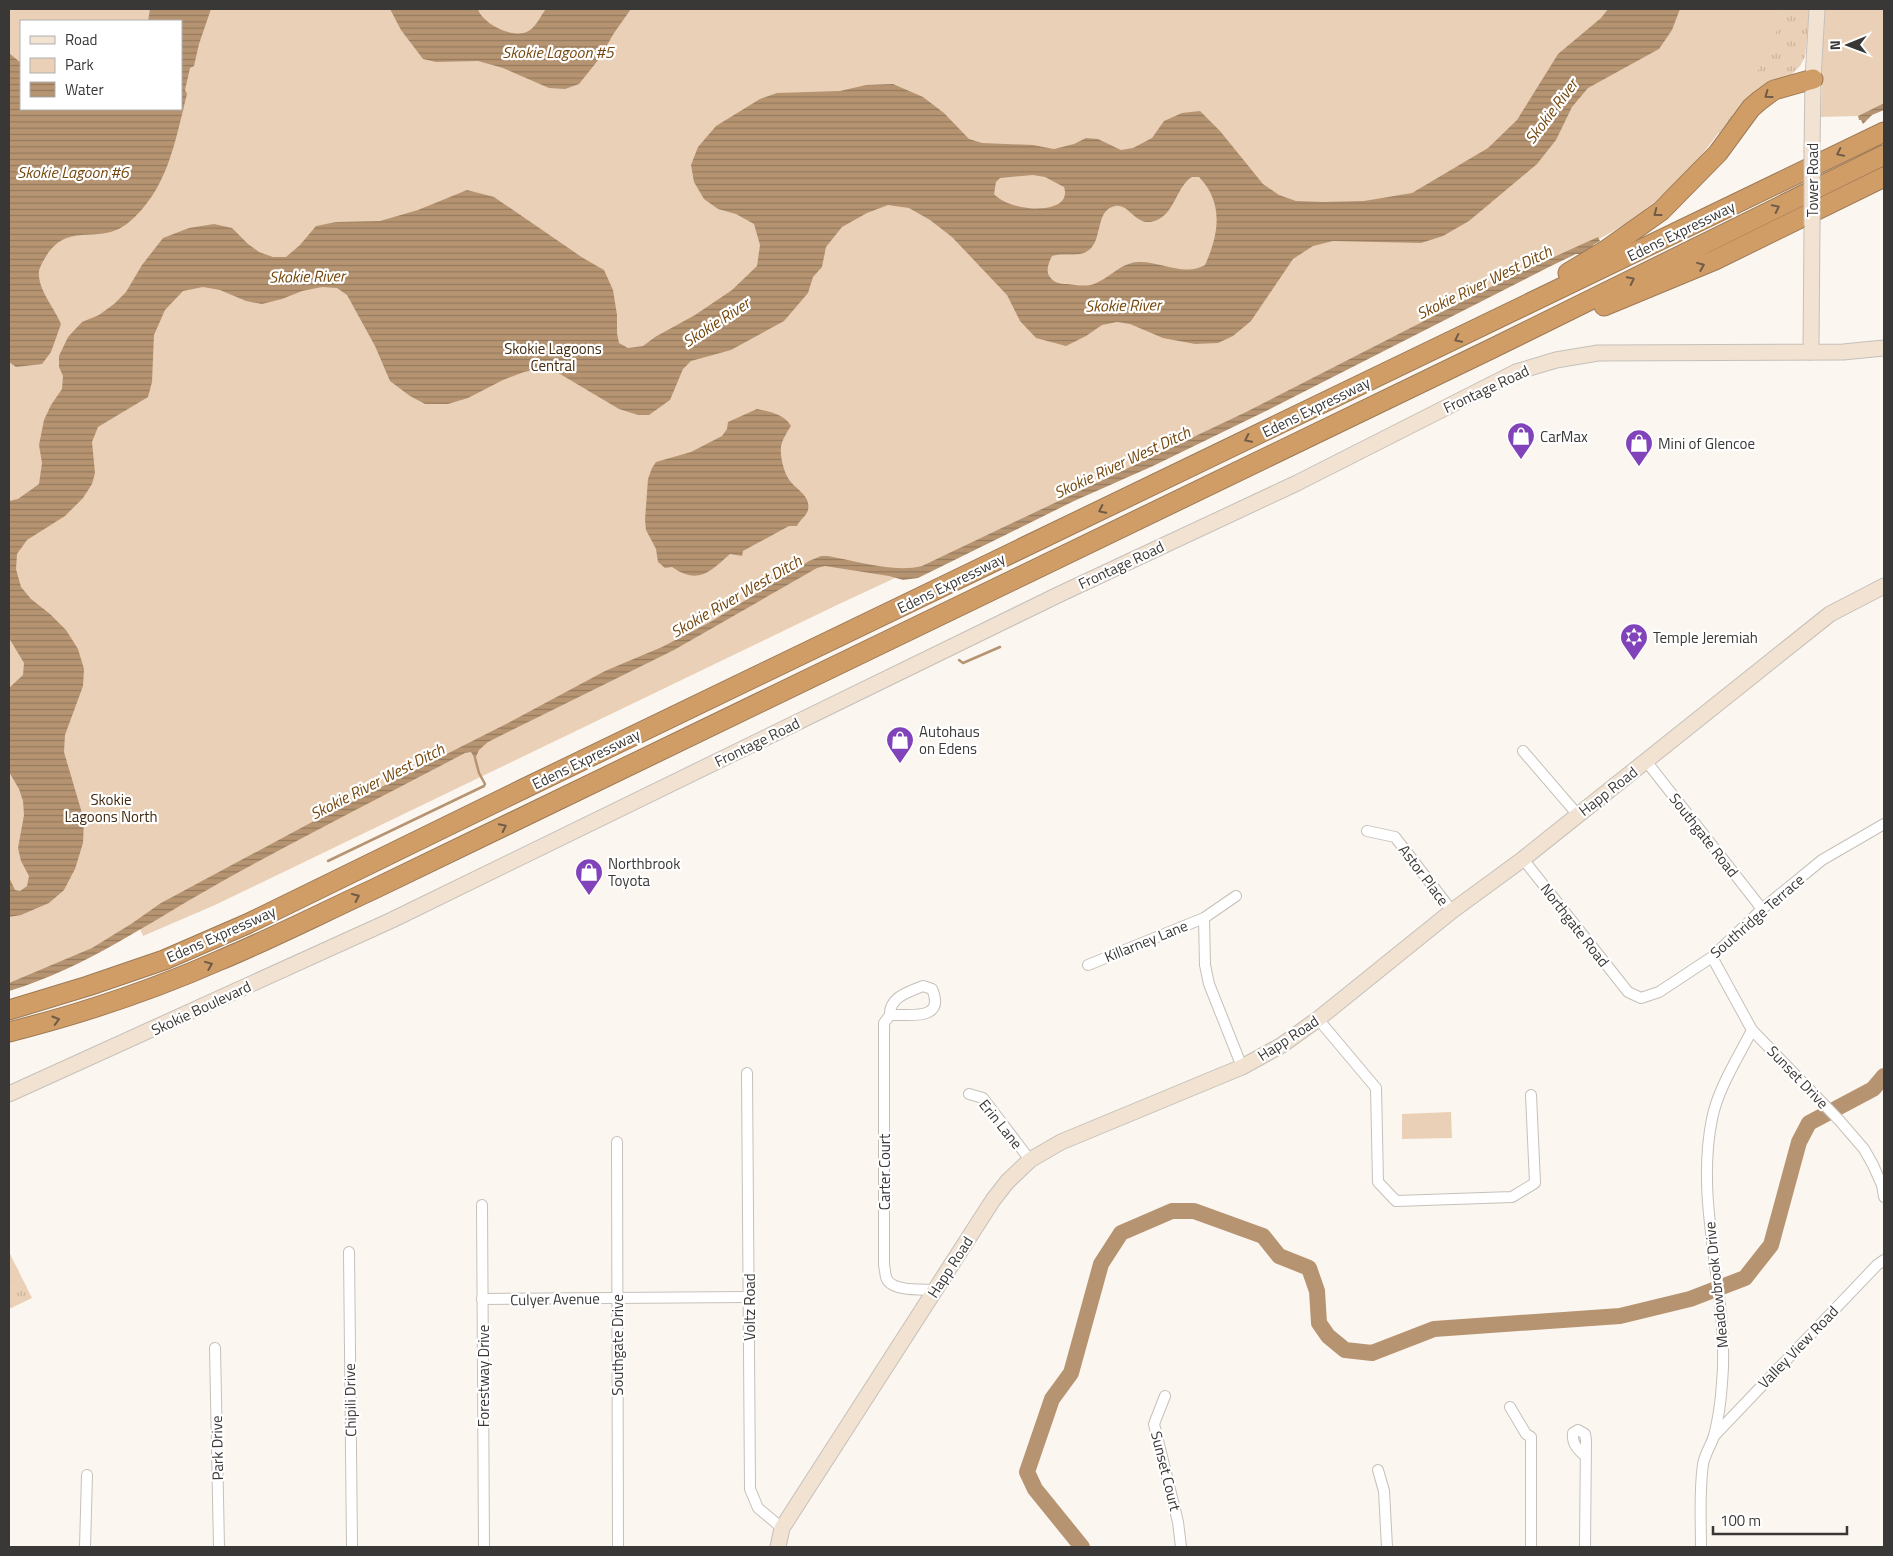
<svg xmlns="http://www.w3.org/2000/svg" width="1893" height="1556" viewBox="0 0 1893 1556" font-family="'Titillium Web',sans-serif">
	<style>
		.grass { fill: url(#grass-tufts) }
		.green { fill: #ead0b6; fill-rule: evenodd }
		.water { fill: url(#water-rules); fill-rule: evenodd }
		.lines { fill: none; stroke-linecap: round; stroke-linejoin: round }
		.stream { stroke: #b69472; stroke-width: 2.5 }
		.river { stroke: #b69472; stroke-width: 16 }
		.street-casing { stroke: #c6c0ba; stroke-width: 12 }
		.secondary-casing { stroke: #c6c0ba; stroke-width: 17 }
		.highway-casing { stroke: #9c7a56; stroke-width: 21 }
		.street { stroke: #fff; stroke-width: 10 }
		.secondary { stroke: #f1e2d1; stroke-width: 15 }
		.highway { stroke: #d19d67; stroke-width: 19 }
		.secondary-bridge-casing { stroke: #c6c0ba; stroke-width: 17; stroke-linecap: butt }
		.secondary-bridge { stroke: #f1e2d1; stroke-width: 15 }
		.oneway { stroke: #6f5b47 }
		.labels { text-anchor: middle; dominant-baseline: central; stroke-width: 4.5; stroke-linejoin: round; paint-order: stroke }
		.street-label { font-size: 15px; fill: #3a3836; stroke: #fff }
		.park-label { font-size: 15px; fill: #442b0f; stroke: #fff }
		.poi-label { font-size: 15px; fill: #3a3836; stroke: #fff; text-anchor: start }
		.water-label { font-size: 16px; font-style: italic; fill: #75470d; stroke: #fff }
	</style>
	<defs>
		<pattern id="grass-tufts" width="24" height="20" patternUnits="userSpaceOnUse" patternTransform="scale(1.25)"><rect width="24" height="20" fill="#ead0b6"/><path d="M3 7l-1-3M5 7V3M7 7l1-3M15 17l-1-3M17 17v-4M19 17l1-3" fill="none" stroke="#c9b39d"/></pattern>
		<pattern id="water-rules" width="6" height="5" patternUnits="userSpaceOnUse" patternTransform="scale(1.25)"><rect width="6" height="5" fill="#b69472"/><path d="M0 2.5h6" fill="none" stroke="#957a5e"/></pattern>
	</defs>
	<rect width="100%" height="100%" fill="#fcf6f0"/>
	<g class="grass">
		<polygon points="1785,9 1810,9 1805,57 1800,66 1790,76 1751,96 1719,133 1707,121 1781,19"/>
		<polygon points="9,1252 32,1298 9,1309"/>
	</g>
	<g class="green">
		<path d="M 9,9 L 1785,9 C 1759,85 1699,174 1632,219 C 1621,227 1610,233 1599,239 L 975,545 L 895,578 L 837,605 L 215,905 L 143,936 L 138,924 L 126,933 L 9,987 ZM 21,21 L 181,21 L 181,109 L 21,109 Z"/>
		<polygon points="1823,9 1884,9 1884,103 1858,116 1821,117"/>
		<polygon points="1451,1112 1452,1138 1402,1139 1402,1114"/>
	</g>
	<g class="water">
		<path d="M 150,9 L 211,9 L 199,44 L 194,66 L 190,68 L 185,90 L 187,94 C 175,141 168,190 128,223 C 98,247 68,219 45,258 C 42,263 38,270 39,276 C 40,292 55,309 61,324 L 51,352 L 42,364 L 16,367 L 9,362 L 9,53 L 21,63 L 21,109 L 181,109 L 181,21 L 148,21 Z"/>
		<path d="M 390,9 L 478,9 C 482,24 516,41 530,30 C 537,25 541,15 546,9 L 631,9 L 614,33 L 599,59 L 579,84 L 565,89 L 549,88 L 503,68 L 478,61 L 436,62 L 423,59 L 401,30 Z"/>
		<path d="M 1608,9 L 1680,9 L 1672,30 L 1659,49 L 1588,88 L 1572,107 L 1556,140 L 1537,164 L 1469,221 L 1443,236 L 1421,243 L 1333,241 L 1313,246 L 1293,259 L 1251,321 L 1233,336 L 1218,343 L 1195,344 L 1163,338 L 1130,324 L 1117,322 L 1102,325 L 1086,336 L 1066,346 L 1036,338 L 1020,321 L 1007,295 L 952,237 L 930,220 L 909,208 L 888,205 L 867,213 L 842,227 L 826,247 L 822,267 L 813,277 L 808,293 L 784,321 L 731,350 L 691,361 L 683,369 L 670,400 L 649,415 L 638,415 L 619,409 L 555,371 L 542,368 L 524,372 L 503,380 L 468,398 L 448,404 L 425,404 L 410,396 L 390,381 L 375,346 L 347,295 L 337,288 L 322,287 L 302,291 L 282,299 L 262,304 L 246,301 L 220,290 L 203,287 L 183,291 L 165,310 L 154,335 L 152,382 L 148,397 L 98,427 L 92,442 L 95,473 L 92,484 L 83,498 L 65,516 L 27,540 L 17,554 L 16,569 L 21,587 L 31,599 L 50,614 L 66,630 L 78,649 L 84,669 L 83,686 L 65,735 L 64,752 L 84,820 L 83,843 L 75,869 L 64,890 L 49,903 L 21,915 L 9,917 L 9,877 L 15,890 L 20,891 L 27,886 L 29,876 L 21,861 L 18,848 L 24,815 L 23,801 L 19,789 L 9,772 L 9,688 L 23,675 L 24,663 L 9,638 L 9,501 L 18,499 L 39,484 L 42,463 L 39,445 L 44,420 L 51,405 L 62,389 L 63,376 L 59,367 L 59,356 L 68,337 L 82,322 L 99,315 L 114,304 L 126,292 L 142,265 L 163,238 L 189,228 L 214,224 L 232,228 L 248,244 L 259,252 L 273,257 L 286,257 L 300,245 L 316,226 L 336,222 L 380,221 L 418,210 L 467,190 L 494,197 L 583,258 L 604,270 L 613,290 L 617,315 L 617,333 L 619,343 L 628,348 L 643,346 L 655,337 L 695,315 L 732,290 L 757,266 L 760,245 L 754,224 L 736,214 L 718,209 L 704,199 L 694,182 L 691,165 L 698,147 L 716,126 L 760,99 L 777,93 L 840,91 L 866,85 L 893,84 L 923,97 L 944,113 L 969,139 L 982,143 L 1033,145 L 1054,149 L 1074,144 L 1086,138 L 1098,139 L 1121,150 L 1133,148 L 1152,138 L 1164,121 L 1182,113 L 1200,111 L 1220,131 L 1263,184 L 1279,195 L 1296,201 L 1322,202 L 1364,201 L 1412,193 L 1488,148 L 1517,120 L 1558,54 L 1601,18 ZM 1033,175 L 1045,177 L 1064,187 C 1074,217 1009,212 994,194 L 996,182 L 1000,178 ZM 1192,177 L 1199,177 C 1224,203 1219,234 1205,265 C 1184,277 1161,261 1138,262 C 1120,263 1110,278 1094,284 C 1085,287 1076,285 1067,284 C 1060,284 1054,283 1050,277 C 1045,271 1049,262 1052,256 C 1064,252 1079,258 1089,250 C 1102,240 1096,213 1112,207 C 1130,199 1135,232 1159,219 C 1175,211 1177,186 1192,177 Z"/>
		<polygon points="1884,103 1884,110 1872,115 1863,124 1861,120 1859,120 1858,116"/>
		<path d="M 1598,237 L 1600,241 L 1593,245 L 1594,249 L 1586,254 L 1576,254 L 1551,266 L 1266,411 L 1153,466 L 1074,501 L 918,578 L 903,580 L 889,576 L 825,566 L 817,568 L 674,650 L 488,742 L 479,750 L 475,759 L 471,752 L 465,753 C 384,796 301,837 221,882 C 151,921 86,968 9,991 L 9,983 L 92,948 L 131,924 L 161,903 L 314,821 L 508,723 L 605,671 L 662,647 L 712,621 L 809,561 L 821,556 L 828,556 C 856,561 894,573 922,566 L 1246,412 L 1514,275 Z"/>
		<path d="M 757,409 C 770,412 784,414 791,426 C 787,432 782,440 781,447 C 780,458 784,473 790,481 C 797,490 811,496 808,510 C 807,515 799,521 797,526 L 789,526 L 743,551 L 742,556 L 730,554 C 710,572 698,585 672,567 L 665,568 L 658,562 L 656,549 L 646,530 L 645,520 L 648,479 L 652,468 L 656,462 L 691,452 L 722,436 L 727,429 L 728,422 Z"/>
	</g>
	<g class="lines">
		<g class="stream">
			<polyline points="959,660 963,663 1000,647"/>
			<polyline points="328,861 484,786 485,784 479,773 475,758"/>
		</g>
		<polyline class="river" points="1082,1547 1035,1489 1027,1472 1052,1399 1071,1373 1101,1264 1121,1233 1172,1211 1194,1211 1263,1236 1279,1256 1309,1268 1317,1291 1319,1323 1328,1336 1345,1350 1372,1353 1434,1329 1620,1316 1690,1299 1745,1278 1771,1245 1799,1142 1809,1123 1873,1089 1884,1076"/>
		<g class="street-casing">
			<g id="street">
				<polyline points="1523,751 1578,815"/>
				<polyline points="1646,761 1762,909"/>
				<polyline points="1367,831 1395,837 1452,911"/>
				<polyline points="1523,859 1628,992 1641,998 1659,992 1712,957 1762,909 1822,860 1884,824"/>
				<polyline points="1204,918 1205,965 1209,984 1242,1067"/>
				<polyline points="1712,957 1752,1030 1839,1120 1864,1149 1873,1165 1882,1185 1884,1197"/>
				<polyline points="1088,965 1204,918 1236,896"/>
				<path d="M 890,1015 C 908,1014 946,1022 932,989 L 923,986 C 909,992 889,997 890,1015 L 884,1023 L 884,1265 C 885,1269 885,1273 886,1277 C 890,1292 922,1289 935,1290"/>
				<polyline points="1318,1019 1376,1088 1378,1182 1396,1201 1512,1197 1535,1183 1531,1095"/>
				<polyline points="747,1073 750,1489 758,1508 782,1528"/>
				<polyline points="969,1094 983,1098 1030,1160"/>
				<polyline points="617,1142 618,1547"/>
				<polyline points="482,1205 484,1547"/>
				<polyline points="349,1252 352,1547"/>
				<polyline points="482,1299 748,1297"/>
				<polyline points="215,1348 219,1547"/>
				<polyline points="1165,1396 1154,1424 1178,1522 1181,1547"/>
				<polyline points="1510,1407 1526,1434 1531,1437 1531,1547"/>
				<polyline points="1714,1436 1877,1265 1884,1260"/>
				<path d="M 1585,1456 C 1577,1449 1572,1444 1573,1433 L 1578,1430 L 1585,1434 L 1586,1440 L 1585,1547"/>
				<polyline points="1378,1470 1384,1491 1387,1547"/>
				<polyline points="85,1547 87,1475"/>
				<path d="M 1701,1547 C 1701,1519 1699,1492 1703,1464 C 1705,1454 1711,1445 1714,1436 C 1718,1420 1721,1400 1722,1383 C 1730,1295 1694,1208 1712,1119 C 1718,1088 1738,1058 1752,1030"/>
			</g>
		</g>
		<g class="secondary-casing">
			<g id="secondary">
				<polyline points="1812,150 1813,79 1817,9"/>
				<polyline points="1811,352 1812,225"/>
				<polyline points="9,1094 392,920 1060,594 1297,483 1516,372 1556,360 1598,353 1843,352 1884,348"/>
				<polyline points="778,1547 782,1528 993,1200 1007,1182 1030,1160 1061,1142 1242,1067 1282,1045 1318,1019 1452,911 1523,859 1830,614 1884,586"/>
			</g>
		</g>
		<g class="highway-casing">
			<g id="highway">
				<polyline points="1568,273 1606,250 1661,211 1718,153 1751,108 1759,101 1774,90 1813,79"/>
				<polyline points="1604,306 1715,260 1884,177"/>
				<polyline points="9,1010 88,986 164,960 247,924 523,789 1884,132"/>
				<path d="M 9,1032 C 80,1014 150,991 218,961 C 271,939 322,913 374,889 L 1493,348 L 1884,155"/>
			</g>
		</g>
		<use href="#street" class="street"/>
		<use href="#secondary" class="secondary"/>
		<use href="#highway" class="highway"/>
		<g class="secondary-bridge-casing">
			<polyline id="secondary-bridge" points="1812,225 1812,150"/>
		</g>
		<use href="#secondary-bridge" class="secondary-bridge"/>
	</g>
	<defs><path id="oneway-chevron" d="M-2-3.5L2.5 0L-2 3.5" fill="none" stroke-width="1.6" stroke-linecap="round" stroke-linejoin="round" transform="scale(1.25)"/></defs>
	<g class="oneway">
		<use href="#oneway-chevron" transform="translate(1768 95) rotate(144)"/>
		<use href="#oneway-chevron" transform="translate(1840 153) rotate(154)"/>
		<use href="#oneway-chevron" transform="translate(1776 208) rotate(-26)"/>
		<use href="#oneway-chevron" transform="translate(1657 213) rotate(143)"/>
		<use href="#oneway-chevron" transform="translate(1701 266) rotate(-22)"/>
		<use href="#oneway-chevron" transform="translate(1631 280) rotate(-26)"/>
		<use href="#oneway-chevron" transform="translate(1458 339) rotate(154)"/>
		<use href="#oneway-chevron" transform="translate(1248 439) rotate(154)"/>
		<use href="#oneway-chevron" transform="translate(1102 510) rotate(154)"/>
		<use href="#oneway-chevron" transform="translate(503 827) rotate(-26)"/>
		<use href="#oneway-chevron" transform="translate(356 897) rotate(-25)"/>
		<use href="#oneway-chevron" transform="translate(209 965) rotate(-22)"/>
		<use href="#oneway-chevron" transform="translate(56 1020) rotate(-16)"/>
	</g>
	<defs>
		<g id="shop-pin" transform="scale(1.4375)"><path d="M0 17L-7.5 6A9.5 9.5 0 1 1 7.5 6Z" fill="#8043b9" stroke="#fff"/><path d="M-5-2.5h2.3a2.7 3.5 0 0 1 5.4 0H5L5.5 6h-11ZM-1.5-2.5h3a1.5 2.3 0 0 0-3 0Z" fill="#fff"/></g>
		<g id="synagogue-pin" transform="scale(1.4375)"><path d="M0 17L-7.5 6A9.5 9.5 0 1 1 7.5 6Z" fill="#8043b9" stroke="#fff"/><path d="M0-6.5L5.6 3.2H-5.6ZM0 6.5L5.6-3.2H-5.6Z" fill="#fff"/></g>
	</defs>
	<g fill-rule="evenodd">
		<use href="#shop-pin" x="1521" y="436"/>
		<use href="#shop-pin" x="1639" y="443"/>
		<use href="#synagogue-pin" x="1634" y="637"/>
		<use href="#shop-pin" x="900" y="740"/>
		<use href="#shop-pin" x="589" y="872"/>
	</g>
	<g class="labels">
		<g class="street-label">
			<text transform="translate(1812 180) rotate(-90)">Tower Road</text>
			<text transform="translate(1681 231) rotate(-26)">Edens Expressway</text>
			<text transform="translate(1486 389) rotate(-25)">Frontage Road</text>
			<text transform="translate(1316 407) rotate(-26)">Edens Expressway</text>
			<text transform="translate(1121 565) rotate(-25)">Frontage Road</text>
			<text transform="translate(951 583) rotate(-26)">Edens Expressway</text>
			<text transform="translate(757 742) rotate(-26)">Frontage Road</text>
			<text transform="translate(586 759) rotate(-26)">Edens Expressway</text>
			<text transform="translate(1608 791) rotate(-38)">Happ Road</text>
			<text transform="translate(1704 835) rotate(52)">Southgate Road</text>
			<text transform="translate(1424 875) rotate(53)">Astor Place</text>
			<text transform="translate(1757 916) rotate(-41)">Southridge Terrace</text>
			<text transform="translate(1575 925) rotate(52)">Northgate Road</text>
			<text transform="translate(221 934) rotate(-24)">Edens Expressway</text>
			<text transform="translate(1146 941) rotate(-22)">Killarney Lane</text>
			<text transform="translate(201 1008) rotate(-25)">Skokie Boulevard</text>
			<text transform="translate(1288 1038) rotate(-33)">Happ Road</text>
			<text transform="translate(1798 1077) rotate(46)">Sunset Drive</text>
			<text transform="translate(1001 1124) rotate(51)">Erin Lane</text>
			<text transform="translate(884 1172) rotate(-90)">Carter Court</text>
			<text transform="translate(950 1267) rotate(-57)">Happ Road</text>
			<text transform="translate(1716 1285) rotate(-96)">Meadowbrook Drive</text>
			<text transform="translate(555 1299) rotate(-1)">Culyer Avenue</text>
			<text transform="translate(749 1307) rotate(-90)">Voltz Road</text>
			<text transform="translate(617 1345) rotate(-90)">Southgate Drive</text>
			<text transform="translate(1798 1347) rotate(-46)">Valley View Road</text>
			<text transform="translate(483 1376) rotate(-90)">Forestway Drive</text>
			<text transform="translate(350 1400) rotate(-91)">Chipili Drive</text>
			<text transform="translate(217 1448) rotate(-91)">Park Drive</text>
			<text transform="translate(1166 1471) rotate(76)">Sunset Court</text>
		</g>
		<g class="park-label">
			<text x="553" y="348">Skokie Lagoons<tspan x="553" dy="17">Central</tspan></text>
			<text x="111" y="799">Skokie<tspan x="111" dy="17">Lagoons North</tspan></text>
		</g>
		<g class="poi-label">
			<text x="1540" y="436">CarMax</text>
			<text x="1658" y="443">Mini of Glencoe</text>
			<text x="1653" y="637">Temple Jeremiah</text>
			<text x="919" y="731">Autohaus<tspan x="919" dy="17">on Edens</tspan></text>
			<text x="608" y="863">Northbrook<tspan x="608" dy="17">Toyota</tspan></text>
		</g>
		<g class="water-label">
			<text x="558" y="52">Skokie Lagoon #5</text>
			<text transform="translate(1551 111) rotate(-53)">Skokie River</text>
			<text x="73" y="172">Skokie Lagoon #6</text>
			<text transform="translate(307 276) rotate(-1)">Skokie River</text>
			<text transform="translate(1484 282) rotate(-26)">Skokie River West Ditch</text>
			<text transform="translate(1123 305) rotate(-1)">Skokie River</text>
			<text transform="translate(716 322) rotate(-33)">Skokie River</text>
			<text transform="translate(1122 462) rotate(-25)">Skokie River West Ditch</text>
			<text transform="translate(736 596) rotate(-30)">Skokie River West Ditch</text>
			<text transform="translate(377 781) rotate(-27)">Skokie River West Ditch</text>
		</g>
	</g>
	<rect width="1893" height="1556" fill="none" stroke="#3a3836" stroke-width="20"/>
	<rect x="20" y="20" width="162" height="90" fill="#ffffff" stroke="#b0afaf"/>
	<rect x="30" y="36" width="25" height="8" fill="#f1e2d1" stroke="#b0afaf"/>
	<text x="65" y="45" font-size="15" fill="#3a3836">Road</text>
	<rect x="30" y="58" width="25" height="15" fill="#ead0b6" stroke="#b0afaf"/>
	<text x="65" y="70" font-size="15" fill="#3a3836">Park</text>
	<rect x="30" y="82" width="25" height="15" fill="url(#water-rules)" stroke="#b0afaf"/>
	<text x="65" y="95" font-size="15" fill="#3a3836">Water</text>
	<g transform="translate(1848 45) rotate(269)" stroke="#ffffff" stroke-width="4" paint-order="stroke">
	<path d="M0-4L9 19L0 12L-9 19Z" fill="#3a3836"/>
	<text y="-8" font-size="14" font-weight="bold" text-anchor="middle" fill="#3a3836">N</text>
	</g>
	<path d="M1713 1526v8h134v-8" fill="none" stroke="#3a3836" stroke-width="2.5"/>
	<text x="1720" y="1526" font-size="15" fill="#3a3836" stroke="#ffffff" stroke-width="4" paint-order="stroke">100 m</text>
</svg>
